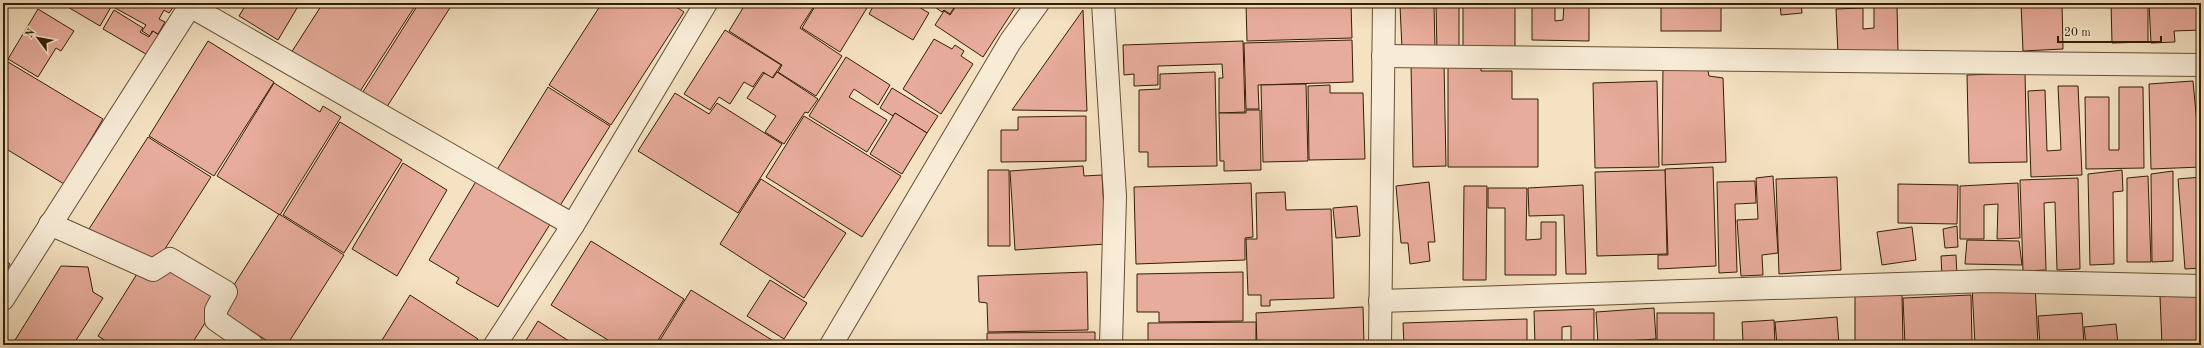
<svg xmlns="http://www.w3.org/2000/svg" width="2204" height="348" viewBox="0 0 2204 348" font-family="'Old Standard TT',serif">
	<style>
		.building { fill: #e8ac9c; stroke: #331e06 }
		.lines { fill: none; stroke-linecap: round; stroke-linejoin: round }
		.minor-casing { stroke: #644f35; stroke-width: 24 }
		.minor { stroke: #f8ecd7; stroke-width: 22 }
	</style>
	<rect width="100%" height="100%" fill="#f5e2c2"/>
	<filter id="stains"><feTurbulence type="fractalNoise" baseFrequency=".005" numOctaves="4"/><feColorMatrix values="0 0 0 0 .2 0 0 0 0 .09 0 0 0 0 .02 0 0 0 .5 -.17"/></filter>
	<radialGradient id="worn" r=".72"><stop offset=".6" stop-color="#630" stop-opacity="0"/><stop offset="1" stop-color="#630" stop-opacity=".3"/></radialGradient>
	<g class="building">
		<polygon points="61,3 104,3 111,7 100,26"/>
		<polygon points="106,3 170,3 174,6 169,13 164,10 159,19 165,22 158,34 152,31 150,36 142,31 146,25"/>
		<polygon points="247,3 300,3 278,40 239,16"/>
		<polygon points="323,3 417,3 357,96 291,53"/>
		<polygon points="419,3 453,3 383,113 359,98"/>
		<polygon points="602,3 670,3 684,12 611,125 549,85"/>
		<polygon points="746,3 816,3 800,28 842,56 816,96 778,72 782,65 729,31"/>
		<polygon points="817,3 870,3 840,52 802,28"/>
		<polygon points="875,3 912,3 929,13 913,40 869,14"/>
		<polygon points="929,3 957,3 950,14 944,10 942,12"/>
		<polygon points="958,3 1018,3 983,57 935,25 944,11 950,15"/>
		<rect x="1130" y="3" width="47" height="1"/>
		<polygon points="1246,3 1351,3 1352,38 1247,41"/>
		<polygon points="1436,3 1459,3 1459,53 1437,53"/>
		<polygon points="1463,3 1515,3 1515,53 1463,54"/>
		<polygon points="1532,3 1555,3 1555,21 1563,20 1564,3 1589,3 1589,41 1532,40"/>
		<rect x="1661" y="3" width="60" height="28"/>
		<polygon points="1780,3 1801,3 1802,13 1781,15"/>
		<polygon points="2021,3 2062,3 2063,49 2023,51"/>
		<polygon points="2111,3 2148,3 2148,42 2112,43"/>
		<polygon points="2149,3 2201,3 2201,30 2174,31 2175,42 2151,43"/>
		<polygon points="1434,5 1435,48 1402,49 1400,6"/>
		<polygon points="1897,5 1898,52 1838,54 1836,9 1863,8 1863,29 1874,28 1874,6"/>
		<polygon points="38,9 74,31 61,51 56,48 38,77 8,59"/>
		<polygon points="114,10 143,28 140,32 149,37 153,31 162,37 151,57 103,29"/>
		<polygon points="1083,10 1087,111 1012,110"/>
		<polygon points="725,30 781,65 772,78 763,72 753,87 744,82 730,104 719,97 710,110 684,94"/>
		<polygon points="934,39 952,49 955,45 964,51 961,56 973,64 941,114 903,89"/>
		<polygon points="1352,40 1353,82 1258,85 1259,109 1246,109 1244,43"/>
		<polygon points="208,41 274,82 214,176 149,136"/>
		<polygon points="1243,41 1245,112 1219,113 1219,78 1223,78 1222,64 1158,66 1158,85 1134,86 1134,74 1124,75 1123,45"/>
		<polygon points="846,57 890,85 878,105 854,89 849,97 887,120 867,152 809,116"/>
		<polygon points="3,59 103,119 64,184 3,147"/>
		<polygon points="1706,61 1709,76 1723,78 1726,162 1662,165 1663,64"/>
		<polygon points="1448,62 1481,62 1481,71 1512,71 1512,99 1538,99 1538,167 1448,167"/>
		<polygon points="1444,63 1446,166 1413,167 1411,64"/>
		<polygon points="777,72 818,99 808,113 805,112 784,144 765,132 776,116 747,98 764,73 773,78"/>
		<polygon points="1215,72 1217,166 1148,167 1148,152 1139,152 1139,90 1160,89 1160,74"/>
		<polygon points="2025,73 2027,162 1969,163 1967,75"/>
		<polygon points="1657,81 1659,167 1595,168 1593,83"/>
		<polygon points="2193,81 2201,167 2151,169 2149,84"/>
		<polygon points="274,83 320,112 323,106 341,117 280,215 217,176"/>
		<polygon points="1306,84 1308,161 1263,162 1261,85"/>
		<polygon points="1330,85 1330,93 1363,93 1365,159 1309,160 1308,86"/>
		<polygon points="2058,86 2078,86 2082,175 2031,177 2028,91 2045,90 2047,151 2061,150"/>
		<polygon points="548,87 610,126 556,212 495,173"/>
		<polygon points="2119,87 2143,87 2144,168 2086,169 2085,97 2109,97 2109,150 2119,150"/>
		<polygon points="892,88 938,116 927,133 895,113 893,116 880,108"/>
		<polygon points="675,93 709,114 717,103 782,144 738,213 638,151"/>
		<polygon points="1246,110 1260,110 1261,170 1224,171 1224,161 1220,161 1219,113 1246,113"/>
		<polygon points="895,113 927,133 902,174 870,154"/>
		<polygon points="804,116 901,176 862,237 766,177"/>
		<polygon points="1086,116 1086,161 1001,162 1001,130 1018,130 1018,117"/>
		<polygon points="340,122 402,160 344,253 283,215"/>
		<polygon points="148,137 211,177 152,269 89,229"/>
		<polygon points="403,163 447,190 397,276 352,249"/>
		<polygon points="1083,166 1084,176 1102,175 1106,244 1015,250 1010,171"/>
		<polygon points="1713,167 1716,266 1658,269 1658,255 1668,255 1665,169"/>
		<polygon points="988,170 1009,170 1010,246 988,246"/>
		<polygon points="1665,170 1667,254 1597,256 1595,172"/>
		<polygon points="2122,170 2123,191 2113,192 2114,264 2090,265 2088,174"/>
		<polygon points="2173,171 2173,261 2152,262 2151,174"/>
		<polygon points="481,173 554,218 498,307 456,283 459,278 429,260"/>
		<polygon points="1773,176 1778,253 1762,255 1763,275 1741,276 1737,220 1758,219 1756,178"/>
		<polygon points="2148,176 2151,262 2127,262 2127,178"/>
		<polygon points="1837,177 1841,270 1779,274 1776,179"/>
		<polygon points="2201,177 2201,268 2185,269 2178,179"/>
		<polygon points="2078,178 2080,269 2057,270 2055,202 2044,203 2046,270 2023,271 2020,180"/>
		<polygon points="761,179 846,233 804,298 720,244"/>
		<polygon points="1755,181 1756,203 1735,204 1737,272 1719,273 1717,182"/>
		<polygon points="1429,182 1435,242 1428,242 1430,261 1410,264 1408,243 1401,243 1396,186"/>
		<polygon points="1251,183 1253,237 1245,238 1245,260 1136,264 1134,187"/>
		<polygon points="2018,183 2020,238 1997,239 1998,204 1984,205 1984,239 1960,239 1960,186"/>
		<polygon points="1898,184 1958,185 1957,224 1898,223"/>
		<polygon points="1583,185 1586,274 1566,274 1564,215 1529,216 1528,188"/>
		<polygon points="1464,186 1487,186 1486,280 1463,280"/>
		<polygon points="1488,188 1527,188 1526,240 1541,239 1541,222 1556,222 1556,275 1505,275 1505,208 1488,208"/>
		<polygon points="1285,192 1286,210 1331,209 1334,298 1270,300 1270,306 1261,306 1261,295 1248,295 1246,239 1257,239 1256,193"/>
		<polygon points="1357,206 1360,236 1336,238 1333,208"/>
		<polygon points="279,214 344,255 287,345 274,345 218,310"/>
		<polygon points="1957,226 1958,247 1945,248 1943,229"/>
		<polygon points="1912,227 1916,260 1882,265 1877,232"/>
		<polygon points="1967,240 2019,241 2022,265 1965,264"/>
		<polygon points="591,241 684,299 655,345 616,345 551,305"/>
		<polygon points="1956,255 1957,276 1942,277 1941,256"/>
		<polygon points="3,259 10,264 3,276"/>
		<polygon points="170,262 219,301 191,345 112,345 98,336 142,266 160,279"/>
		<polygon points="61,266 88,267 93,292 103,298 73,345 12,345"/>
		<polygon points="1087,272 1088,330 988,332 987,303 979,302 978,276"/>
		<polygon points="1243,272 1243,321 1159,322 1159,312 1137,312 1137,274"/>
		<polygon points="770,280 807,303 784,339 747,316"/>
		<polygon points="2035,283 2038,345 1975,345 1972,286"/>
		<polygon points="691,290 780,345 657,345"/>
		<polygon points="2201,294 2201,345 2162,345 2160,296"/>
		<polygon points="410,295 478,339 474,345 379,345"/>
		<polygon points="1902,295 1903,345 1855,345 1855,296"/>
		<polygon points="1971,295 1972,345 1905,345 1903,298"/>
		<polygon points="1363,307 1364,345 1257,345 1256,313"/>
		<polygon points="1654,308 1656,339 1598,343 1596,312"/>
		<polygon points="1594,309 1594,345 1571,345 1571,326 1562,327 1562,345 1535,345 1534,311"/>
		<rect x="1657" y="313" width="57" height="32"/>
		<polygon points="2082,313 2084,345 2040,345 2038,316"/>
		<polygon points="1837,317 1839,345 1777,345 1775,322"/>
		<polygon points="1527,319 1527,345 1404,345 1403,323"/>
		<polygon points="1774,320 1775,345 1736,345 1736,341 1743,341 1742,322"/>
		<polygon points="538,321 575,345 523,345"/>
		<polygon points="1256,322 1256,345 1148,345 1148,323"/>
		<polygon points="2116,324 2118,345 2086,345 2084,327"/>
		<polygon points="1095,332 1095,345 987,345 987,333"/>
		<polygon points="1654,342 1655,345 1628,345 1628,343"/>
		<polygon points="1735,342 1735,345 1714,345 1714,343"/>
		<rect x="1596" y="344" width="23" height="1"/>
	</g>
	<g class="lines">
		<g class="minor-casing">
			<g id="minor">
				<polyline points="1103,3 1115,196 1111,345"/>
				<polyline points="190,6 573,225"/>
				<polyline points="1383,56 2201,65"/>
				<polyline points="50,224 153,270 170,259 226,292 216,310 216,320 252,345"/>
				<polyline points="3,299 192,3"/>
				<polyline points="1380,301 1989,281 2201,286"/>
				<polyline points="495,345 573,225 706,3"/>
				<polyline points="831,345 1010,42 1038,3"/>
				<polyline points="1380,345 1384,3"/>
			</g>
		</g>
		<use href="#minor" class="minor"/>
	</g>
	<rect width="2204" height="348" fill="none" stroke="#f5e2c2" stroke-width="16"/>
	<rect x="4" y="4" width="2196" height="340" fill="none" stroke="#331e06" stroke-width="2"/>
	<rect x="8" y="8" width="2188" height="332" fill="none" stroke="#331e06"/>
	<g transform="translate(38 38) rotate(302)" stroke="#f8ecd7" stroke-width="3" paint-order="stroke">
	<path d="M0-3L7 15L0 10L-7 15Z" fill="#331e06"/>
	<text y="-6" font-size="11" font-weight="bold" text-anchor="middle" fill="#331e06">N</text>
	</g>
	<path d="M2058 36v6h103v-6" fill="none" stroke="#331e06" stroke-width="2"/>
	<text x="2064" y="36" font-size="12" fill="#331e06" stroke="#f8ecd7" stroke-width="3" paint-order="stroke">20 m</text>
	<rect width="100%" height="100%" filter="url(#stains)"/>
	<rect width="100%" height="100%" fill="url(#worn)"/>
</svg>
